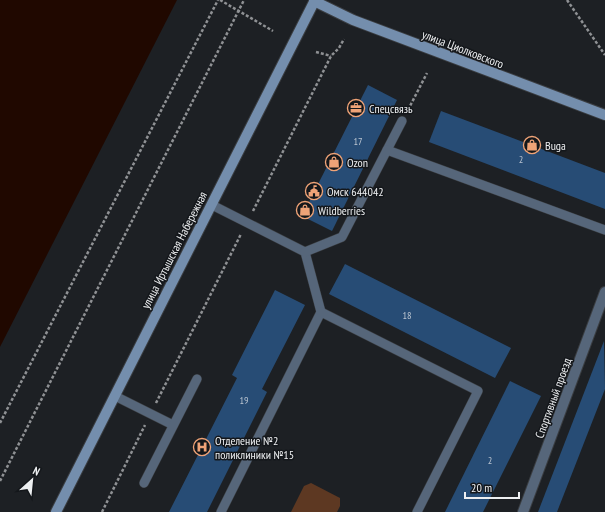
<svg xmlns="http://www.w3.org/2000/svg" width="605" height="512" viewBox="0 0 605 512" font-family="'PT Sans Narrow',sans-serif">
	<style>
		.pitch { fill: #5d3822 }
		.water { fill: #200800 }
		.building { fill: #274c75 }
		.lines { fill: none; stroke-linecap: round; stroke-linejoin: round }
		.lane-casing { stroke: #3a3d41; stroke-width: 10 }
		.street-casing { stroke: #3a3d41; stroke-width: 12 }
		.secondary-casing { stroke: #3a3d41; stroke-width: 12 }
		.path { stroke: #8f9194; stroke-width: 2.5; stroke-dasharray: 3 2; stroke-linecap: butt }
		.lane { stroke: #56667a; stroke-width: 9 }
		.street { stroke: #56667a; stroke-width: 10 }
		.secondary { stroke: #748ead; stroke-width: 10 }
		.labels { text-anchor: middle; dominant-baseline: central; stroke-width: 3; stroke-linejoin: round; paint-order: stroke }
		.number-label { font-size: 10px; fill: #bcc6d2 }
		.street-label { font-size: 12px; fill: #edeff1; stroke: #14171b }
		.poi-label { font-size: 12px; fill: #edeff1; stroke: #14171b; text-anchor: start }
	</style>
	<rect width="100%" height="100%" fill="#1d2024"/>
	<polygon class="pitch" points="311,483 340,498 340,506 337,512 291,512 304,486"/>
	<polygon class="water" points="0,0 177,0 0,347"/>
	<g class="building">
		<polygon points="368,85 397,100 332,231 302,216"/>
		<polygon points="441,111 605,173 605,209 429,142"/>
		<polygon points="345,264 511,348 495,378 329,294"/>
		<polygon points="275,290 305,305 262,389 267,392 207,512 169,512 237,378 232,375"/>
		<polygon points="604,341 605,389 557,512 538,512"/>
		<polygon points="510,381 541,396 483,512 445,512"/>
	</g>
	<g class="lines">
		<g class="lane-casing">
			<g id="lane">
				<polyline points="387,150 402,121"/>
				<polyline points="212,205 305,252 321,312 221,512"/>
				<polyline points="305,252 342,237 387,150 605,230"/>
				<polyline points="321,312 478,391 417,512"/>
				<polyline points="115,396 173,425"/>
				<polyline points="144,483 197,379"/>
			</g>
		</g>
		<g class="street-casing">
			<polyline id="street" points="523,512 605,292"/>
		</g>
		<g class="secondary-casing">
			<g id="secondary">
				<polyline points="314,1 353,20 605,115"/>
				<polyline points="56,512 315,0"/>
			</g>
		</g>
		<g class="path">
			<polyline points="220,0 273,31"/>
			<polyline points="567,0 605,55"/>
			<polyline points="316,52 331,56"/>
			<polyline points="408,110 427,73"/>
			<polyline points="253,211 331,56 339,48 344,39"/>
			<polyline points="156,403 241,234"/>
			<polyline points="0,423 218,0"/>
			<polyline points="0,481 244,0"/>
			<polyline points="102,512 145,425"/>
		</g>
		<use href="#lane" class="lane"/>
		<use href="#street" class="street"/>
		<use href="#secondary" class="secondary"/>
	</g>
	<defs>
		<g id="office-ring" transform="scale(0.9)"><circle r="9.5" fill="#14171b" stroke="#efa377" stroke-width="1.5"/><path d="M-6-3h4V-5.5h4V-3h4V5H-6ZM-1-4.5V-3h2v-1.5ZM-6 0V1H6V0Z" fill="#efa377"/></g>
		<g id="shop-ring" transform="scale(0.9)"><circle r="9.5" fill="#14171b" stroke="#efa377" stroke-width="1.5"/><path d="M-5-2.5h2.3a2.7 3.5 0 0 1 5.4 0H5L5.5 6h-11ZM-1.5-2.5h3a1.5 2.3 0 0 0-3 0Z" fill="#efa377"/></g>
		<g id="civic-ring" transform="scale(0.9)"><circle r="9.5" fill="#14171b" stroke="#efa377" stroke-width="1.5"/><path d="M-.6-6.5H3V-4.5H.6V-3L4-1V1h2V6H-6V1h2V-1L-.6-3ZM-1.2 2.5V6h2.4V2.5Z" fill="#efa377"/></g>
		<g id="hospital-ring" transform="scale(0.9)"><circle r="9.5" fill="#14171b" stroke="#efa377" stroke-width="1.5"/><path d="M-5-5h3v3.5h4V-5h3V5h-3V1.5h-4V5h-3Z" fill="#efa377"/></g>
	</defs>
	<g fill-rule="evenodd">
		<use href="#office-ring" x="356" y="108"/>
		<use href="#shop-ring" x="532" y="145"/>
		<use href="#shop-ring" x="334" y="162"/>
		<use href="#civic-ring" x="314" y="191"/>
		<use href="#shop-ring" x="305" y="210"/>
		<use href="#hospital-ring" x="202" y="447"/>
	</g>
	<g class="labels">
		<g class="number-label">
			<text x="358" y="141">17</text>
			<text x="521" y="159">2</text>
			<text x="407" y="315">18</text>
			<text x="244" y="400">19</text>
			<text x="490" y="460">2</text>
		</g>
		<g class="street-label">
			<text transform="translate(463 49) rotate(21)">улица Циолковского</text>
			<text transform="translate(174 250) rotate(-63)">улица Иртышская Набережная</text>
			<text transform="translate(553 398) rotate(-70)">Спортивный проезд</text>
		</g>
		<g class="poi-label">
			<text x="369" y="108">Спецсвязь</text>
			<text x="545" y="145">Buga</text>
			<text x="347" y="162">Ozon</text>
			<text x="327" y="191">Омск 644042</text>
			<text x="318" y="210">Wildberries</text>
			<text x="215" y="440">Отделение №2<tspan x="215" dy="14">поликлиники №15</tspan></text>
		</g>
	</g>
	<g transform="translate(32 480) rotate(27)" stroke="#14171b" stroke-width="3" paint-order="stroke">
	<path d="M0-3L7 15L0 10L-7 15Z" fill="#edeff1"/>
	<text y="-6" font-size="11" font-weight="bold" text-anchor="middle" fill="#edeff1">N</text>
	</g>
	<path d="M465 492v6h54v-6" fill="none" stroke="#edeff1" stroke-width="2"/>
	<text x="471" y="492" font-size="12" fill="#edeff1" stroke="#14171b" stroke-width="3" paint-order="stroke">20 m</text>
</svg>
